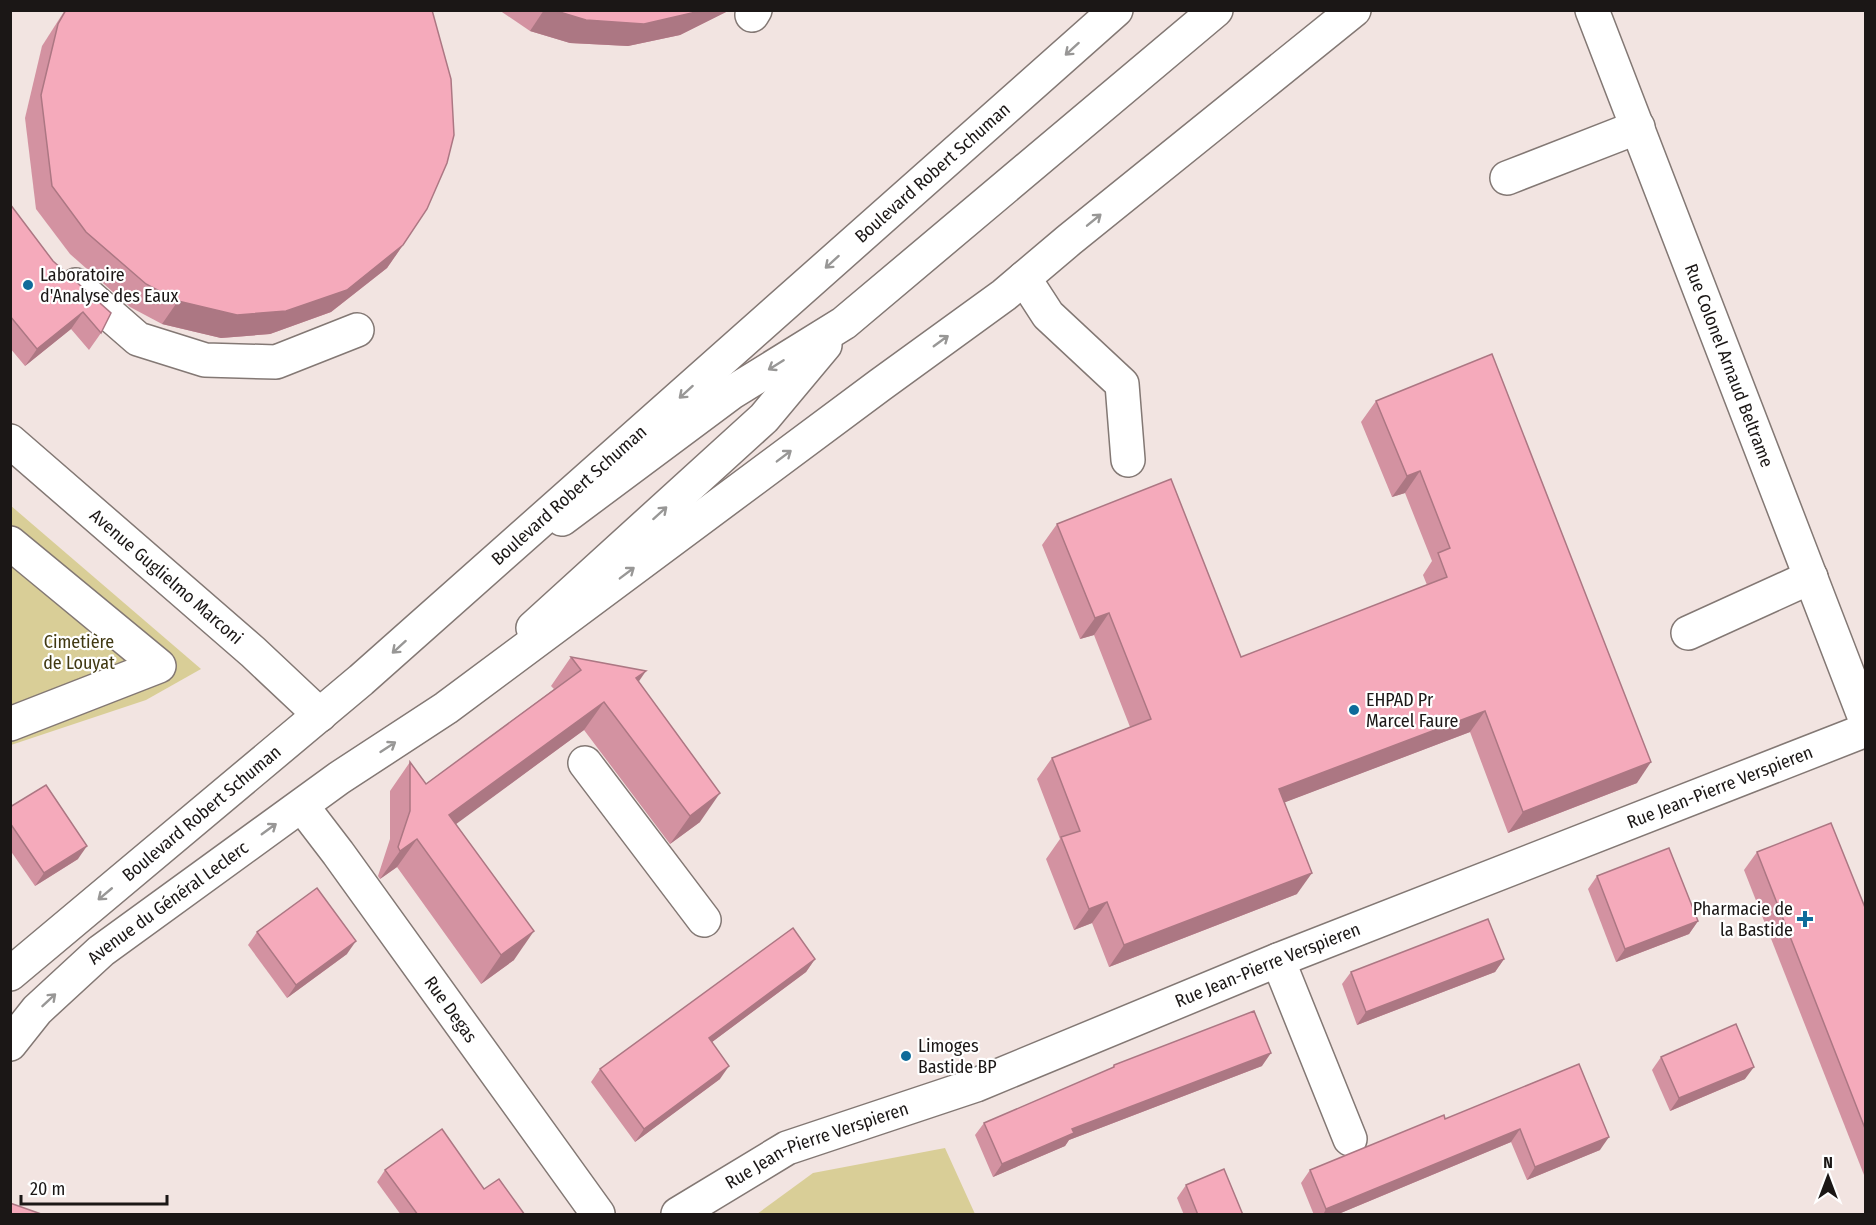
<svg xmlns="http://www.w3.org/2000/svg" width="1876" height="1225" viewBox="0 0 1876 1225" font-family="'Fira Sans Condensed',sans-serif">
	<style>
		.green { fill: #d9ce97 }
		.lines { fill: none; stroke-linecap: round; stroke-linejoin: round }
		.minor-casing { stroke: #837874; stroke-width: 36 }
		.major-casing { stroke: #837874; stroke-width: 36 }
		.minor { stroke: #fff; stroke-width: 33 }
		.major { stroke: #fff; stroke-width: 33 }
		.wall { fill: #d392a1 }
		.shaded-wall { fill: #ac7783 }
		.building { fill: #f5aabb; stroke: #ac7783; stroke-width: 1.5 }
		.oneway { stroke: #989796 }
		.poi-dot { fill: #0f6b9a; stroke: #fff; stroke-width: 2 }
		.labels { text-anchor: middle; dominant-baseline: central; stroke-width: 4.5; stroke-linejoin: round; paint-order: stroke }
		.street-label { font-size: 18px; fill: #1b1716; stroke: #fff }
		.poi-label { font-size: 18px; fill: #1b1716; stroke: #fff; text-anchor: start }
		.park-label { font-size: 18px; fill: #413912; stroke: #fff }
	</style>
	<rect width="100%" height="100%" fill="#f2e4e1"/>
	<g class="green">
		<polygon points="10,505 201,669 146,700 11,745"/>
		<polygon points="945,1148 975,1214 757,1214 813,1173"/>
	</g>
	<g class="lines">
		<g class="minor-casing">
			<g id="minor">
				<path id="s1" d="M 1592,10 L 1866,721"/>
				<polyline points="752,15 755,10"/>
				<polyline points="1507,178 1638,127"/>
				<polyline points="1024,278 1048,315 1122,384 1128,460"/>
				<polyline points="76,285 138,339 205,360 276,362 357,330"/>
				<path id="s2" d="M 10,441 L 253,652 L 320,715"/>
				<polyline points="562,519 731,393 844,323 1216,10"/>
				<polyline points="10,543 159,666 10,724"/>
				<polyline points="533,628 764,418 825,345"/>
				<polyline points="1688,633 1811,577"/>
				<polyline points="585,763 704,920"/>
				<path id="s3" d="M 302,806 L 338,853 L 598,1214"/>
				<polyline points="1278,960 1350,1139"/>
				<path id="s4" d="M 678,1214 L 787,1148 L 976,1085 L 1278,960 L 1866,730"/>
			</g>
		</g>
		<g class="major-casing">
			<g id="major">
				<path id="s5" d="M 10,974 L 361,680 L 1116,10"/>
				<path id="s6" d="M 10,1044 L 37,1010 L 101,951 L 339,778 L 446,708 L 880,385 L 1004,295 L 1069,240 L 1354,10"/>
			</g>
		</g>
		<use href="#minor" class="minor"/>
		<use href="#major" class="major"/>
	</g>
	<g class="wall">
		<polygon points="65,10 432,10 403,245 387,268 331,312 270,334 221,338 162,324 130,307 70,254 36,209 25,118 42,46"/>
		<polygon points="499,10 730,10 680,35 628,46 570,43 530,31"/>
		<polygon points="10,204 101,333 89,350 71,329 25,366 10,348"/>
		<polygon points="1376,401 1637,783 1508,833 1470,732 1285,802 1297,894 1109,967 1092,923 1074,930 1046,859 1060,839 1037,779 1052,758 1130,727 1094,635 1080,639 1042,545 1057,524 1241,657 1427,585 1423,575 1432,561 1405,493 1392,497 1361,422"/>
		<polygon points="571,657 638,682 700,822 670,844 584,730 455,824 514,960 481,984 397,867 380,879 378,876 390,839 390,791 410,762 426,784 554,689 551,686"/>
		<polygon points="10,807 78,859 35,886 10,850"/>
		<polygon points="1757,852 1866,910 1866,1180 1744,870"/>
		<polygon points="1597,876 1698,921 1689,934 1616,962 1588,889"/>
		<polygon points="257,932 347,954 287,998 248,945"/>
		<polygon points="815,959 806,972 712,1042 720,1079 635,1142 591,1082 600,1069"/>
		<polygon points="1504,959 1495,972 1357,1025 1342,984 1351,972"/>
		<polygon points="1661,1057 1745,1079 1670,1111 1652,1070"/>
		<polygon points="1579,1064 1600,1150 1527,1180 1511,1142 1336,1215 1314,1215 1301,1183 1310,1170 1445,1119"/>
		<polygon points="1114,1065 1262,1066 1069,1140 1065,1146 993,1177 975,1135 984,1123 1112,1068"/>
		<polygon points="385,1170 484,1189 525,1215 401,1215 377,1182"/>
		<polygon points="1186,1185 1243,1215 1184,1215 1177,1198"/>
	</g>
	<g class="shaded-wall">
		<polygon points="544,10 730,10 680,35 628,46 570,43 530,31"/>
		<polygon points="403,245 387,268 331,312 270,334 221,338 162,324 178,301"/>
		<polygon points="83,312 71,329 25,366 37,349"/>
		<polygon points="1420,471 1405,493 1392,497 1407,476"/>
		<polygon points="1109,613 1094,635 1080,639 1095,618"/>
		<polygon points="646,671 626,700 636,678"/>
		<polygon points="604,702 584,730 429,844 449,815"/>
		<polygon points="1485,711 1470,732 1265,810 1279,789"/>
		<polygon points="1651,762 1637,783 1508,833 1523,812"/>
		<polygon points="720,793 700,822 670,844 690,816"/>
		<polygon points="417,839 397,867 380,879 400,851"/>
		<polygon points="87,846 78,859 35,886 44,873"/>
		<polygon points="1312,873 1297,894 1109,967 1124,945"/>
		<polygon points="1107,902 1092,923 1074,930 1089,909"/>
		<polygon points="1698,921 1689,934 1616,962 1625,949"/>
		<polygon points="534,931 514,960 481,984 501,955"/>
		<polygon points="356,941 347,954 287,998 296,985"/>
		<polygon points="815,959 806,972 700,1051 709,1038"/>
		<polygon points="1504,959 1495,972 1357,1025 1366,1012"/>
		<polygon points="1271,1053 1262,1066 1069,1140 1065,1146 993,1177 1002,1164 1072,1129"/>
		<polygon points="729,1066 720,1079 635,1142 644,1129"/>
		<polygon points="1754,1067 1745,1079 1670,1111 1679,1098"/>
		<polygon points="1520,1129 1511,1142 1336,1215 1323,1215 1326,1209"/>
		<polygon points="1609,1137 1600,1150 1527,1180 1535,1167"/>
	</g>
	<g class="building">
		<polygon points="66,10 432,10 451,79 454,135 447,163 427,209 403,245 347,290 286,311 237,315 178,301 146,284 86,232 52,186 41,95 58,24"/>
		<polygon points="553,10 700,10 696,12 644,24 586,20"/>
		<polygon points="10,204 53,261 111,313 101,333 83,312 37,349 10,316"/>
		<polygon points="1492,354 1651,762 1523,812 1485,711 1279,789 1312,873 1124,945 1107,902 1089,909 1061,837 1080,831 1052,758 1151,719 1109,613 1095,618 1057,524 1171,479 1241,657 1447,577 1438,553 1450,548 1420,471 1407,476 1376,401"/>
		<polygon points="571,657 646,671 636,678 720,793 690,816 604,702 449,815 534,931 501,955 417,839 400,851 398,847 410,811 410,762 426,784 581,670"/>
		<polygon points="46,785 87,846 44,873 10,823 10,807"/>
		<polygon points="1831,823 1866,910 1866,1131 1757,852"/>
		<polygon points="1669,848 1698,921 1625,949 1597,876"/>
		<polygon points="317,888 356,941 296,985 257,932"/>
		<polygon points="1488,919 1504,959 1366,1012 1351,972"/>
		<polygon points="793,928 815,959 709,1038 729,1066 644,1129 600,1069"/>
		<polygon points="1254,1011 1271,1053 1072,1129 1074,1133 1002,1164 984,1123 1114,1067 1114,1065"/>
		<polygon points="1736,1024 1754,1067 1679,1098 1661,1057"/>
		<polygon points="1579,1064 1609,1137 1535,1167 1520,1129 1326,1209 1310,1170 1444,1115 1445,1119"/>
		<polygon points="442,1129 484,1189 499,1179 525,1215 418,1215 385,1170"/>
		<polygon points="1224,1169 1243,1215 1198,1215 1186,1185"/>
		<polygon points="10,1203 44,1215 10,1215"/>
	</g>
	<defs><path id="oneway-shaft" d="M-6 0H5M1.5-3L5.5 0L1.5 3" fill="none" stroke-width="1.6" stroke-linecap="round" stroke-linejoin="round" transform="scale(1.5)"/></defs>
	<g class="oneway">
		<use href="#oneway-shaft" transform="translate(1072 49) rotate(138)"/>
		<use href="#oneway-shaft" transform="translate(1094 220) rotate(-39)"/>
		<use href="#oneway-shaft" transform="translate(832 262) rotate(138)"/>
		<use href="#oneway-shaft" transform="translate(941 341) rotate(-36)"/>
		<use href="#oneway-shaft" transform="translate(776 365) rotate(148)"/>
		<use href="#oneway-shaft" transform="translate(686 392) rotate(138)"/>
		<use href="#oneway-shaft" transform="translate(784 456) rotate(-37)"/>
		<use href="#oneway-shaft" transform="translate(660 513) rotate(-42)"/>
		<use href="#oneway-shaft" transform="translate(627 573) rotate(-37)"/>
		<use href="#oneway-shaft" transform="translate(399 647) rotate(138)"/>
		<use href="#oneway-shaft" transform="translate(388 747) rotate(-33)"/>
		<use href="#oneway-shaft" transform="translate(269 829) rotate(-36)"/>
		<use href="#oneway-shaft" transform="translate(105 894) rotate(140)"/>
		<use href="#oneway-shaft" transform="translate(49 1000) rotate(-43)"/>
	</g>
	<g class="poi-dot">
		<circle cx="28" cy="285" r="6"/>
		<circle cx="1354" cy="710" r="6"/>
		<path d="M1802 910h6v6h6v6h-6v6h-6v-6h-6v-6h6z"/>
		<circle cx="906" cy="1056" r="6"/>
	</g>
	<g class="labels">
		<g class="street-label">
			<text stroke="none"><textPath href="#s5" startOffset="1222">Boulevard Robert Schuman</textPath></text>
			<text stroke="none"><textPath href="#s1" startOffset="381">Rue Colonel Arnaud Beltrame</textPath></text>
			<text stroke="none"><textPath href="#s5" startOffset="736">Boulevard Robert Schuman</textPath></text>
			<text stroke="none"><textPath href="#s2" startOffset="207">Avenue Guglielmo Marconi</textPath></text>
			<text stroke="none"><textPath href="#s4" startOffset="1128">Rue Jean-Pierre Verspieren</textPath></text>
			<text stroke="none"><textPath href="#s5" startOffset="250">Boulevard Robert Schuman</textPath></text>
			<text stroke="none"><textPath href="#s6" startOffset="213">Avenue du Général Leclerc</textPath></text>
			<text stroke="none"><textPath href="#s4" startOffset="642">Rue Jean-Pierre Verspieren</textPath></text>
			<text stroke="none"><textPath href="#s3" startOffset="252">Rue Degas</textPath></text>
			<text stroke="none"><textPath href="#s4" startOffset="156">Rue Jean-Pierre Verspieren</textPath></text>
		</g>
		<g class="poi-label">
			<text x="40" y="275">Laboratoire<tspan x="40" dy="21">d'Analyse des Eaux</tspan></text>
			<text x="1366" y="700">EHPAD Pr<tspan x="1366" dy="21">Marcel Faure</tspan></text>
			<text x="1793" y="909" text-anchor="end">Pharmacie de<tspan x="1793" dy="21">la Bastide</tspan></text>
			<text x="918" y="1046">Limoges<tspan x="918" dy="21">Bastide BP</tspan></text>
		</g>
		<g class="park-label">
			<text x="79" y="642">Cimetière<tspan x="79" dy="21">de Louyat</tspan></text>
		</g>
	</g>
	<rect width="1876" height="1225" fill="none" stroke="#1b1716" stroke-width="24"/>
	<g transform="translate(1828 1177)" stroke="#ffffff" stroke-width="4.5" paint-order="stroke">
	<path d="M0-4.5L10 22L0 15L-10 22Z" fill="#1b1716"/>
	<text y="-9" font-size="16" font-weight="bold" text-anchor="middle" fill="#1b1716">N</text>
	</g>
	<path d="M21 1195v9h146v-9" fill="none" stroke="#1b1716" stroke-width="3"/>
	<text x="30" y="1195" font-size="18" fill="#1b1716" stroke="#ffffff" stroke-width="4.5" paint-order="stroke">20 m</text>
</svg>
